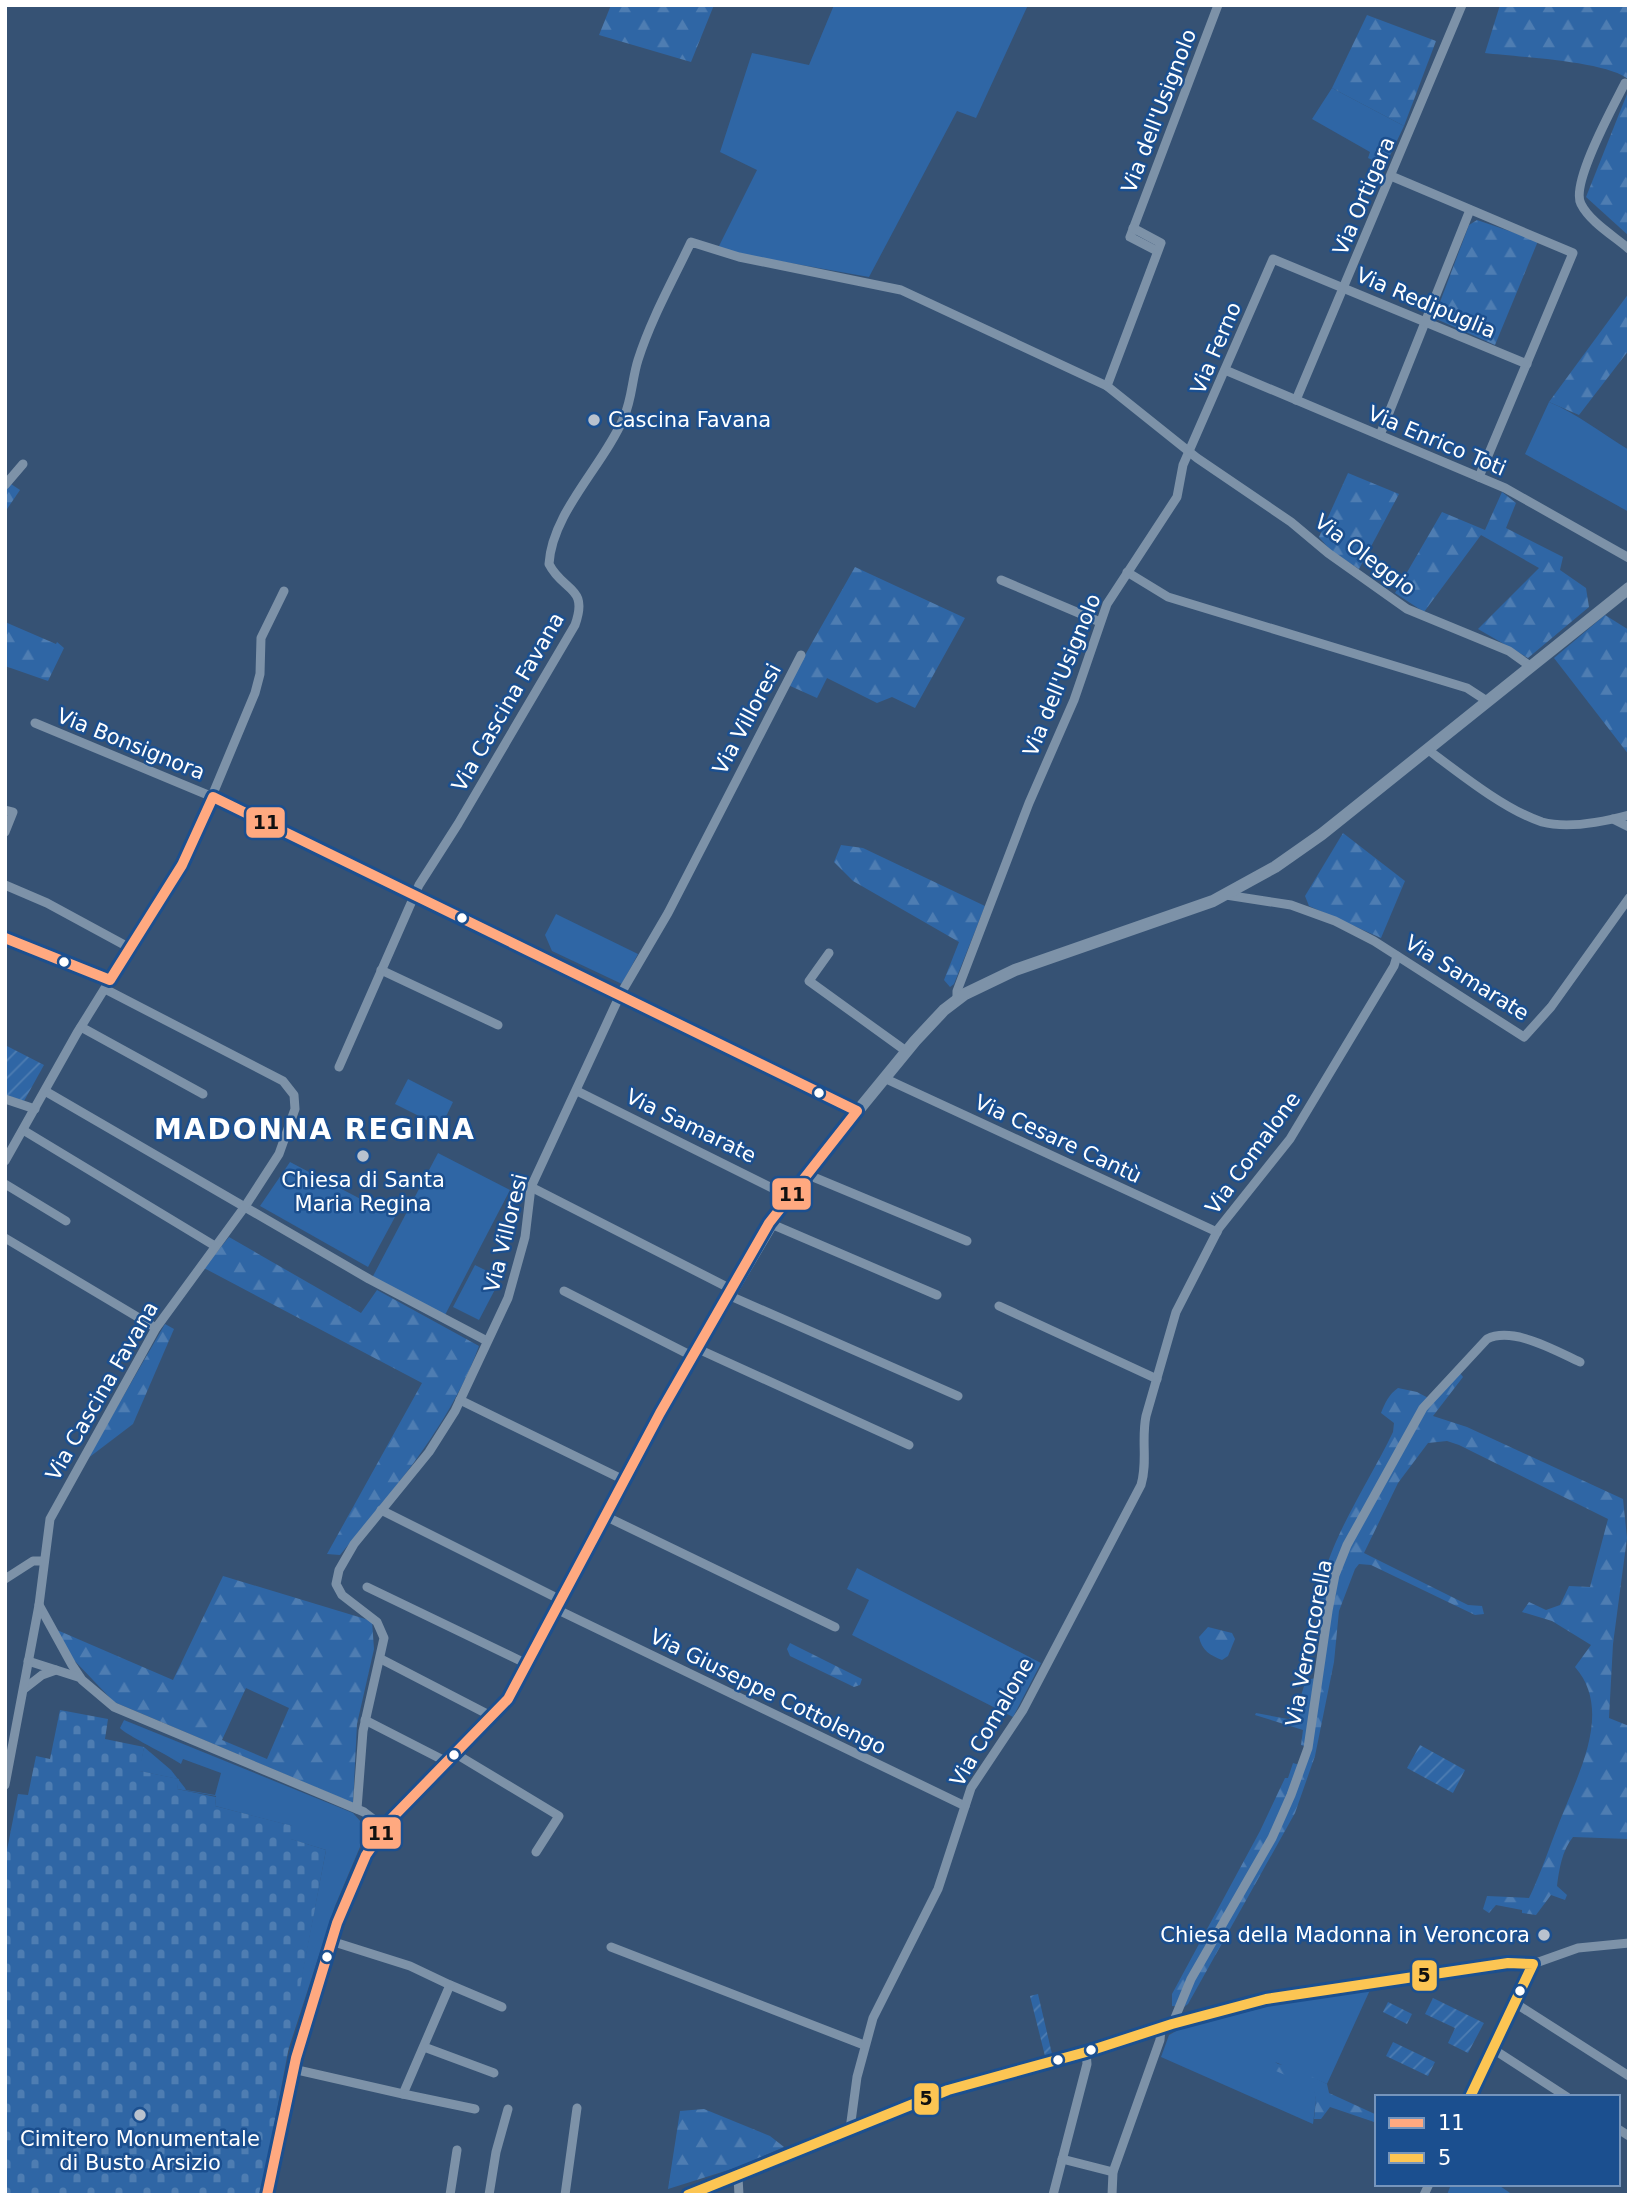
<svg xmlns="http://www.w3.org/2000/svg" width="1634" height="2200" viewBox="0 0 1634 2200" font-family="'DejaVu Sans',sans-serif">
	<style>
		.grass { fill: #2f66a5 }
		.forest { fill: url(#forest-firs); fill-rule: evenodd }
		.cemetery { fill: url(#cemetery-stones) }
		.garden { fill: url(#garden-furrows) }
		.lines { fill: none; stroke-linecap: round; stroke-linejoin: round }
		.minor { stroke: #7d92a8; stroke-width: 9 }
		.tertiary { stroke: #7d92a8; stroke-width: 12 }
		.bus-1-casing { stroke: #1b4f8f; stroke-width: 16 }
		.bus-2-casing { stroke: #1b4f8f; stroke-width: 16 }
		.bus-1 { stroke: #ffa980; stroke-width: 10 }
		.bus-2 { stroke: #fcc553; stroke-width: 10 }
		.poi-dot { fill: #b9c2ce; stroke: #1b4f8f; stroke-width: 2.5 }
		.bus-dot { fill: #fff; stroke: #1b4f8f; stroke-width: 2.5 }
		.labels { text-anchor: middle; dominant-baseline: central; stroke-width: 5; stroke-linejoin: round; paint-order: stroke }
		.street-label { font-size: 21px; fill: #fff; stroke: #1b4f8f }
		.poi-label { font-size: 21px; fill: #fff; stroke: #1b4f8f }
		.district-label { font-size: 28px; font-weight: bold; letter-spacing: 2px; fill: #fff; stroke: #1b4f8f }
		.line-badge { stroke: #1b4f8f; stroke-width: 2.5 }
		.pale-badge-label { font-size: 19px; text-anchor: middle; font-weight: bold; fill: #111 }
	</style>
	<defs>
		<pattern id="forest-firs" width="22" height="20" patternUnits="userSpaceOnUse" patternTransform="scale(1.75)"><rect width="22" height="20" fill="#2f66a5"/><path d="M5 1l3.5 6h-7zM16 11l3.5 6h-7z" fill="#4e7db2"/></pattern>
		<pattern id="cemetery-stones" width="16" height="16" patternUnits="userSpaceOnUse" patternTransform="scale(1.75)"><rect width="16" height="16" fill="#2f66a5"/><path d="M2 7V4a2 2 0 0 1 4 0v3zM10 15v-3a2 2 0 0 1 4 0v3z" fill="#4e7db2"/></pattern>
		<pattern id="garden-furrows" width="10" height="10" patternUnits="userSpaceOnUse" patternTransform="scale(1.75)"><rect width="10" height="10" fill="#2f66a5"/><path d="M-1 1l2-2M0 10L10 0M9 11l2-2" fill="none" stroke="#4e7db2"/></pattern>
	</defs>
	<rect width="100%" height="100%" fill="#365274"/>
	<g class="grass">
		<polygon points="834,5 1028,5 976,118 957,111 869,277 717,250 757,170 720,152 752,53 809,65"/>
		<polygon points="1332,88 1404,126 1385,166 1368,158 1370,152 1312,119"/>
		<path d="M 1549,402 C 1578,414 1601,433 1629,450 L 1629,512 L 1525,454 Z"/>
		<polygon points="556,914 638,954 622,984 552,951 545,935"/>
		<polygon points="408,1079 453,1102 441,1127 395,1104"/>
		<polygon points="438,1153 510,1190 445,1315 372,1278"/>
		<polygon points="290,1162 395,1217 368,1267 260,1206"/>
		<polygon points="475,1265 501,1278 479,1320 453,1307"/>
		<polygon points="857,1568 1041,1663 1013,1717 852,1635 869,1600 847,1589"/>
		<path d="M 124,1720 L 353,1813 L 361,1822 L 360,1847 L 335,1906 L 286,2057 L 326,1850 L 290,1839 L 292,1826 L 215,1806 L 216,1796 L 177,1789 L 178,1779 L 139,1771 L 144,1747 L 171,1770 L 185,1788 L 186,1790 L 215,1795 L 221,1773 L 183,1759 L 181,1764 C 168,1755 126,1735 120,1728 Z"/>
		<polygon points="1370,1990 1327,2084 1275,2062 1314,2087 1316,2100 1313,2124 1161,2057 1169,2035 1178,2030 1273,2005"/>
		<polygon points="1451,2184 1497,2184 1513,2195 1447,2195"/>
	</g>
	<g class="forest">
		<polygon points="611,5 714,5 691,62 599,35"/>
		<path d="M 1500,5 L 1629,5 L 1629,80 C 1609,61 1517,57 1485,53 Z"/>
		<polygon points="1367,15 1436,41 1404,126 1332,88"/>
		<polygon points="1629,89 1629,236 1586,197"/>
		<polygon points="1477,220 1538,241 1495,345 1434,318 1469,225"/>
		<polygon points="1629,293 1629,350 1579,415 1549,402"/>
		<polygon points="1348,473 1399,494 1359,569 1331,551 1319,537"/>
		<polygon points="8,482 20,490 5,512 5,485"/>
		<polygon points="1502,492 1516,503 1506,528 1563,557 1560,570 1586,588 1589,607 1528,658 1478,629 1539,568 1481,535 1424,612 1395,593 1442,512 1485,530"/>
		<polygon points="855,567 965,618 915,708 892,697 877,703 827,678 817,698 788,685"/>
		<polygon points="1605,615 1629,630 1629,755 1554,658"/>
		<polygon points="5,622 56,644 57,642 64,648 48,681 5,666"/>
		<polygon points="1343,833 1405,881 1381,938 1309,906 1305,896"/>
		<polygon points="841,845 863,848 985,906 954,984 950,987 944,980 959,942 853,881 834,862"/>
		<path d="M 229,1237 L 361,1313 L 377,1290 L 479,1346 C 450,1426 393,1490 340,1555 L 327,1554 L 422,1383 L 204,1268 Z"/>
		<polygon points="165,1324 174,1329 133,1424 87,1459"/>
		<path d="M 1460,1373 L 1463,1377 L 1433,1416 L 1467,1427 L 1623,1499 L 1627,1538 L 1613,1644 L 1609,1718 L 1629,1726 L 1629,1839 L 1573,1837 C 1562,1850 1559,1870 1557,1886 L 1567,1895 L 1565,1900 L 1551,1895 L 1536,1915 L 1522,1913 L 1522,1910 L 1496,1905 L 1489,1913 L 1483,1909 L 1487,1896 L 1529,1898 C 1541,1873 1549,1848 1559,1823 C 1577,1776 1614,1711 1575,1667 L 1591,1645 L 1552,1621 L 1522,1612 L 1529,1602 L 1546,1610 L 1560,1605 L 1569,1586 L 1590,1587 L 1608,1519 L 1459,1445 L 1447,1441 L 1428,1443 L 1398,1483 L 1364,1553 L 1468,1605 L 1482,1606 L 1484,1614 L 1475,1615 L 1371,1565 L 1359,1564 L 1355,1569 L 1339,1611 L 1334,1662 L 1315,1756 L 1295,1813 L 1188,2004 L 1184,2007 L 1172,2006 L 1172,1994 L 1260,1831 L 1285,1778 L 1288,1778 L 1293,1763 L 1303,1766 L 1309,1748 L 1301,1745 L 1303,1730 L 1255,1715 L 1256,1713 L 1288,1719 L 1294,1717 L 1306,1680 L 1316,1678 L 1323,1633 L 1316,1627 C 1315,1557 1364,1493 1393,1432 L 1394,1423 L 1381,1413 C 1385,1403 1389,1394 1398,1388 L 1417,1392 L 1434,1401 Z"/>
		<path d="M 223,1576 L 372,1621 L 374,1649 L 357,1724 L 353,1803 L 114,1702 L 71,1657 L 57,1630 L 173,1680 ZM 246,1688 L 289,1708 L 267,1759 L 222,1740 Z"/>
		<path d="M 1208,1627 L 1232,1633 L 1235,1639 L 1228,1656 L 1222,1660 C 1210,1655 1202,1651 1199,1637 Z"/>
		<polygon points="790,1643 862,1679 860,1685 854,1687 790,1656 787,1649"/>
		<polygon points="1265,2062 1290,2066 1327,2084 1329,2093 1377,2115 1377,2123 1330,2107 1321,2119 1314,2119 1316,2100 1313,2087 1269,2068"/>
		<polygon points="704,2109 770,2136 784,2147 738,2167 668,2189 680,2111"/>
	</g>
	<polygon class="cemetery" points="60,1710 108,1719 105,1739 144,1747 140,1771 179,1779 177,1789 216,1797 215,1806 293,1826 291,1839 326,1850 261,2195 5,2195 5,1860 18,1794 28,1795 36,1756 50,1759"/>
	<g class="garden">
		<polygon points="5,1045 44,1065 24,1101 5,1095"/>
		<polygon points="1420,1745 1465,1770 1453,1793 1407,1768"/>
		<polygon points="1038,1994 1052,2054 1045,2056 1030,1996"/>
		<polygon points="1433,1998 1484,2023 1468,2053 1448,2043 1455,2028 1425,2014"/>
		<polygon points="1388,2002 1412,2014 1407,2024 1383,2012"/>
		<polygon points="1393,2042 1435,2062 1428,2076 1386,2056"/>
	</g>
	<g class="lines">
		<g class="minor">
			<path d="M 1625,83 C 1614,105 1570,184 1581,204 C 1590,222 1614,236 1629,249"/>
			<polyline points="1391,176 1573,253 1479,477"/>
			<polyline points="1157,251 1130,237 1218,5"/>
			<polyline points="1225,370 1505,488 1629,558"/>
			<polyline points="1107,386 1161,243 1133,228"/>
			<polyline points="1296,400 1462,5"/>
			<polyline points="1380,435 1470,210"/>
			<polyline points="5,485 23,464"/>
			<polyline points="1127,572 1168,597 1467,688 1487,701"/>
			<polyline points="1001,580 1100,622"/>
			<polyline points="35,723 220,800 857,1111"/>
			<path d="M 1427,749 C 1459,773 1505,810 1542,822 C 1568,829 1603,822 1629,815"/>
			<polyline points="5,810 13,812 5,832"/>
			<polyline points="1613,819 1629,827"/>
			<polyline points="5,885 47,903 130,948"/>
			<polyline points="1226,895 1291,905 1335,921 1374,941 1524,1037 1551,1007 1629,898"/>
			<polyline points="5,938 110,980"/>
			<polyline points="829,953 809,981 906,1051"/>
			<polyline points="381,970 498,1025"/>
			<polyline points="957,1000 957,991 1029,803 1074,700 1107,604 1177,497 1183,465 1273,259 1527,364"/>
			<polyline points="81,1027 203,1094"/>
			<path d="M 339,1067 L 419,885 L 458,824 L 575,625 C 589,586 563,592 549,564 C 552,512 604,465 624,417 C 632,399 632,379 638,360 C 651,319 673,280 691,242 L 739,257 L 901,290 L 1107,386 L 1197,458 L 1291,522 L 1328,553 L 1407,609 L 1509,651 L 1530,666"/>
			<polyline points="884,1078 1217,1232"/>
			<polyline points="45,1091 369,1279 487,1341"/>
			<polyline points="577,1091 788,1196"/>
			<polyline points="5,1099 35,1109"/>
			<polyline points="23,1130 215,1246"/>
			<polyline points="5,1161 77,1033 187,856 255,693 260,674 261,638 284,591"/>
			<polyline points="806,1174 967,1241"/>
			<polyline points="5,1184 66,1221"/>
			<polyline points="531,1187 731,1289"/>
			<polyline points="769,1223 937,1295"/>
			<polyline points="5,1238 156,1328"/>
			<polyline points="564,1291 692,1356"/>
			<polyline points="728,1295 958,1396"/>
			<polyline points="999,1306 1157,1379"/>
			<polyline points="696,1348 909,1445"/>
			<polyline points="460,1400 624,1480"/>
			<polyline points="381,1510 561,1600"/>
			<polyline points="605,1516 835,1627"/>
			<polyline points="5,1579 33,1561 44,1561"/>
			<polyline points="367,1587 527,1664"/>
			<polyline points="39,1605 72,1665 82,1680 114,1707 364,1812 384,1827"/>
			<polyline points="556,1609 965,1806"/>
			<polyline points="381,1659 493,1717"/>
			<polyline points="28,1661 78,1677"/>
			<polyline points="24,1689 42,1675 56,1670"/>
			<polyline points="365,1720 447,1762"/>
			<polyline points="456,1754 559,1816 536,1852"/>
			<polyline points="5,1785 39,1605 50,1519 156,1328 246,1205 279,1154 295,1109 294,1095 283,1081 105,989"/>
			<polyline points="357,1809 363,1731 384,1638 377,1622 342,1595 336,1584 339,1570 354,1544 429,1452 455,1411 508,1298 525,1237 531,1187 620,995 668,913 801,655"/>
			<polyline points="611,1947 864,2045"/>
			<polyline points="450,1985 502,2007"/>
			<polyline points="1515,2003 1629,2076"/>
			<path d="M 1172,2025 L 1191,1979 L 1272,1838 L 1291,1795 L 1308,1748 L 1328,1611 L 1335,1575 L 1347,1545 L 1423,1408 L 1487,1339 C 1513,1326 1556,1351 1580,1362"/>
			<polyline points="424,2047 494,2073"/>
			<polyline points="1493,2049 1567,2097"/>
			<polyline points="293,2069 403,2094 450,1985 410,1966 331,1941"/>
			<polyline points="403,2094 475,2109"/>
			<polyline points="1470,2097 1533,1964"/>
			<path d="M 850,2129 L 857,2077 L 873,2018 L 938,1889 L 971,1788 L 1023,1710 L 1141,1485 C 1148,1462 1141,1440 1146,1416 L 1176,1312 L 1219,1228 L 1290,1139 L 1394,966 L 1397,956"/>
			<polyline points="1618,2129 1629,2136"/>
			<polyline points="1062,2159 1113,2172"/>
			<polyline points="738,2177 739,2195"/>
			<polyline points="450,2195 457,2150"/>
			<polyline points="489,2195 496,2152 508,2109"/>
			<polyline points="565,2195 577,2108"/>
			<polyline points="687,2195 738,2177 948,2090 1086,2052 1172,2024 1266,1999 1508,1963 1533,1964 1578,1948 1629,1943"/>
			<polyline points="1053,2195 1087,2064 1086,2052"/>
			<polyline points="1112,2195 1113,2172 1160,2040 1161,2028"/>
			<polyline points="1424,2195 1429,2184"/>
		</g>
		<polyline class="tertiary" points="267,2195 296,2058 337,1923 363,1860 388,1822 508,1699 660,1413 788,1196 915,1041 944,1010 965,994 1015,970 1213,901 1275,867 1322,834 1629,588"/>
		<g class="bus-1-casing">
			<polyline id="bus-1" points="5,938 110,980 182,865 213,797 857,1111 769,1223 660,1413 508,1699 392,1818 366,1855 337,1923 296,2058 267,2195"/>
		</g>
		<g class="bus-2-casing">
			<polyline id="bus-2" points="688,2195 948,2090 1086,2052 1172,2024 1266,1999 1508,1963 1533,1964 1470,2097"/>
		</g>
		<use href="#bus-1" class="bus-1"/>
		<use href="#bus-2" class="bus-2"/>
	</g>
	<g class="poi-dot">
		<circle cx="594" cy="420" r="7"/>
		<circle cx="363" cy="1156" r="7"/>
		<circle cx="1544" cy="1935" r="7"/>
		<circle cx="140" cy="2115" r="7"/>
	</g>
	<g class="bus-dot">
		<circle cx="462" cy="918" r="6"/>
		<circle cx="64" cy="962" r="6"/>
		<circle cx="819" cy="1093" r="6"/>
		<circle cx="454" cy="1755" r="6"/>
		<circle cx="327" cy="1957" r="6"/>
		<circle cx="1520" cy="1991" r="6"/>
		<circle cx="1091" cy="2050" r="6"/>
		<circle cx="1058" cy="2060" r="6"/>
	</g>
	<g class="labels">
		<g class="street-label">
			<text transform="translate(1159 111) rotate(-69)">Via dell'Usignolo</text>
			<text transform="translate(1364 196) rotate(-67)">Via Ortigara</text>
			<text transform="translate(1426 303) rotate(23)">Via Redipuglia</text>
			<text transform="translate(1216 348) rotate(-67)">Via Ferno</text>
			<text transform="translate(1437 441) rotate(23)">Via Enrico Toti</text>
			<text transform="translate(1365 555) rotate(37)">Via Oleggio</text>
			<text transform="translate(1062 675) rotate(-68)">Via dell'Usignolo</text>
			<text transform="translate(508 702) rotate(-60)">Via Cascina Favana</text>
			<text transform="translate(747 719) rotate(-62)">Via Villoresi</text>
			<text transform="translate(131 744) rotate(22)">Via Bonsignora</text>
			<text transform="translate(1467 978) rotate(32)">Via Samarate</text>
			<text transform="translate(691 1126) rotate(26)">Via Samarate</text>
			<text transform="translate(1058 1139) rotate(25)">Via Cesare Cantù</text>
			<text transform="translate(1253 1153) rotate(-54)">Via Comalone</text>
			<text transform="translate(506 1233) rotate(-76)">Via Villoresi</text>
			<text transform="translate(102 1391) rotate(-60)">Via Cascina Favana</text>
			<text transform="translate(1309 1643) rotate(-79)">Via Veroncorella</text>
			<text transform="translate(768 1692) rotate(26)">Via Giuseppe Cottolengo</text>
			<text transform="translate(992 1722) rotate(-60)">Via Comalone</text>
		</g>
		<g class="poi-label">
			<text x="608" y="420" text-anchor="start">Cascina Favana</text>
			<text x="363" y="1180">Chiesa di Santa<tspan x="363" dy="24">Maria Regina</tspan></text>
			<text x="1530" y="1935" text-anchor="end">Chiesa della Madonna in Veroncora</text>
			<text x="140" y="2139">Cimitero Monumentale<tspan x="140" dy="24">di Busto Arsizio</tspan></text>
		</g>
		<g class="district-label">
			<text x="315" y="1129">MADONNA REGINA</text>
		</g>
	</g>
	<g class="line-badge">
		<rect x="245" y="806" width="41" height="33" rx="7" fill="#ffa980"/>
		<rect x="771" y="1177" width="41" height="34" rx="7" fill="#ffa980"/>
		<rect x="361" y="1816" width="41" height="34" rx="7" fill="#ffa980"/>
		<rect x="1411" y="1959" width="27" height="33" rx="7" fill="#fcc553"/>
		<rect x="913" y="2082" width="27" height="34" rx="7" fill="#fcc553"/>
	</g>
	<g class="pale-badge-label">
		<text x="266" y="829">11</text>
		<text x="792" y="1201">11</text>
		<text x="381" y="1840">11</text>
		<text x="1424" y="1982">5</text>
		<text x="926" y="2105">5</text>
	</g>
	<rect width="1634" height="2200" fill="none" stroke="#ffffff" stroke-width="14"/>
	<rect x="1375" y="2095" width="245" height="91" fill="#1b4f8f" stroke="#7695bc" stroke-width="2"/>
	<rect x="1389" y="2118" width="35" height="10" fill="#ffa980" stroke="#7695bc" stroke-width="2"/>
	<text x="1438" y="2130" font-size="21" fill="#ffffff">11</text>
	<rect x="1389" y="2153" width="35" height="10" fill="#fcc553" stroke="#7695bc" stroke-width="2"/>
	<text x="1438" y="2165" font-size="21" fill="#ffffff">5</text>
</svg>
